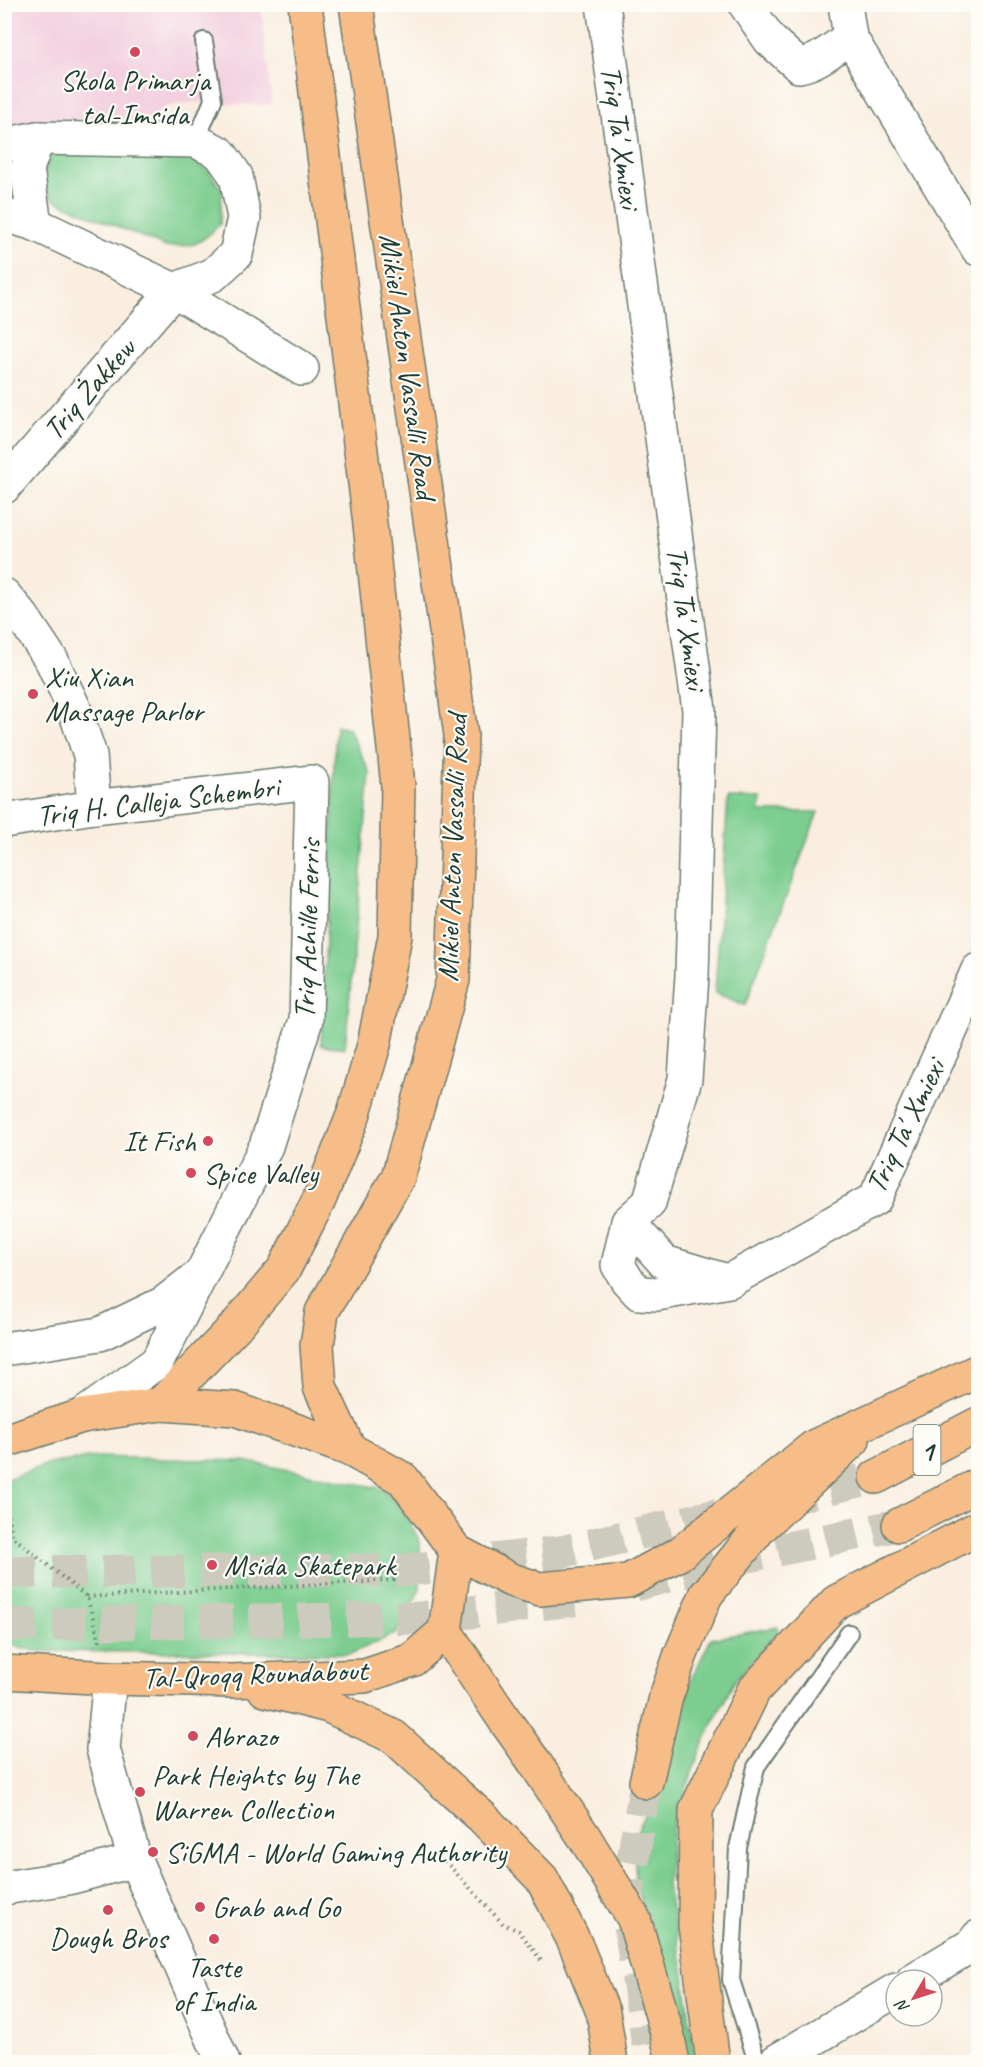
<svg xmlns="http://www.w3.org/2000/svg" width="983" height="2067" viewBox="0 0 983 2067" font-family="Caveat,sans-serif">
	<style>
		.built { fill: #f3cfdf }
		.green { fill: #7bcd8f; stroke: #4d8562; stroke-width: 1.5 }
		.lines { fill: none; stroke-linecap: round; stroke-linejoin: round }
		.trunk-tunnel { stroke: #cdcbbd; stroke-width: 33; stroke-dasharray: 33 16; stroke-linecap: butt }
		.service-casing { stroke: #6b7b70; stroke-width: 20 }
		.minor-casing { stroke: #6b7b70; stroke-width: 36 }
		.trunk-casing { stroke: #6b7b70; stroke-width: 36 }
		.path { stroke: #6b7b70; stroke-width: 4; stroke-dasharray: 1.5 4.5; stroke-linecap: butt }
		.service { stroke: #fff; stroke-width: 16 }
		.minor { stroke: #fff; stroke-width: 33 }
		.trunk { stroke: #f7bd88; stroke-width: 33 }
		.trunk-bridge-casing { stroke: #6b7b70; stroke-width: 36; stroke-linecap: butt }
		.trunk-bridge { stroke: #f7bd88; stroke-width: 33 }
		.poi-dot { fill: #d1495b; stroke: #fdfcf7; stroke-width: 2 }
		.labels { text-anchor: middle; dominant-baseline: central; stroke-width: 4.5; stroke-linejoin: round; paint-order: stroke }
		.shield { fill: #fdfcf7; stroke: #62766e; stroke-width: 1.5 }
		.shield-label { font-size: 28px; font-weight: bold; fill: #1f3d34 }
		.poi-label { font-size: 30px; fill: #1f3d34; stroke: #fdfcf7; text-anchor: start }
		.street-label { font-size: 30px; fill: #1f3d34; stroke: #fdfcf7 }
	</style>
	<rect width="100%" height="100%" fill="#fdfcf7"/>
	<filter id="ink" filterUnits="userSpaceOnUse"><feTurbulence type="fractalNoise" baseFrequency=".0167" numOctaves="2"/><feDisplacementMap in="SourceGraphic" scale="12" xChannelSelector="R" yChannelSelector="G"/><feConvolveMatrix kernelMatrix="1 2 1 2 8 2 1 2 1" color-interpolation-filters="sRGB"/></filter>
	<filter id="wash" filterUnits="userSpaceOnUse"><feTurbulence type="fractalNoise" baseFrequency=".008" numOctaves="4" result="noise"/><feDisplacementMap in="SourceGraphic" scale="24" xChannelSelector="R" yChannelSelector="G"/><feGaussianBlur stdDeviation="1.35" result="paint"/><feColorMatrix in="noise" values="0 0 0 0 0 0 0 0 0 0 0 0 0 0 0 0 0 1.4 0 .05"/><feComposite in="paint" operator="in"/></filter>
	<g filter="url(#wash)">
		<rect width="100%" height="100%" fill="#f9eedf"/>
		<polygon class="built" points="4,5 261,5 272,105 232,104 213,100 167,106 137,127 68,118 5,127"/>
		<g class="green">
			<path d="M 56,149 L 189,157 L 209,172 L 222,190 L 220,224 C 200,245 195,246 166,247 L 56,201 C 37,187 43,165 56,149 Z"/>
			<polygon points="20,161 14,199 5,196 4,163"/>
			<polygon points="336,725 348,728 370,773 345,1048 321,1045"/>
			<polygon points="728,798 761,799 760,812 818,812 745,1005 715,993"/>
			<polygon points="96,1457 244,1461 384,1489 405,1513 420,1542 420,1589 397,1633 350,1654 37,1651 5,1644 5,1480 48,1464"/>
			<polygon points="778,1627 778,1631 734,1682 703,1743 673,1825 667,1885 684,1975 695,2062 685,2062 669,1972 636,1887 634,1837 666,1775 685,1692 711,1639"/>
		</g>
	</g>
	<g filter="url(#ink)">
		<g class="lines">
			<g class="trunk-tunnel">
				<polyline points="4,1572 407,1570 561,1552 876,1477"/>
				<polyline points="635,1585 724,1561 899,1525"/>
				<polyline points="4,1625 419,1618 582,1599"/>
				<polyline points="646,1782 626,1901 648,2044"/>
			</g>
			<g class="service-casing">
				<g id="service">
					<polyline points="196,141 213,100 204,41"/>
					<polyline points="757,2062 731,1980 738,1848 756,1767 849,1633"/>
				</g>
			</g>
			<g class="minor-casing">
				<g id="minor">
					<polyline points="603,4 699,710 692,976 685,1079 649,1203 628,1222 618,1265 627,1280 639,1293 657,1294 729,1281 875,1199 978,970"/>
					<path d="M 745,4 L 770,40 L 799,66 C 818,63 835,47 850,37"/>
					<polyline points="845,4 850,37 978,249"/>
					<polyline points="4,145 38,138 196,141 220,153 236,176 244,218 236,254 213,275 174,290 4,487"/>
					<polyline points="4,215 35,224 174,290 302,369"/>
					<polyline points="35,224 27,169 38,138"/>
					<polyline points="4,595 22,616 52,661 74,708 90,755 94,807"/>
					<polyline points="4,821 94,807 312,782 306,1020 266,1146 157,1362 82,1416"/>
					<polyline points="628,1222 664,1262 724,1280"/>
					<polyline points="4,1349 100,1334 164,1303 196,1278"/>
					<polyline points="110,1678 103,1749 135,1860 223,2062"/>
					<polyline points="4,1888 68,1878 135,1860"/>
					<polyline points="913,1980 972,1945 978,1937"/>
					<polyline points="775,2062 896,1990"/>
				</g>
			</g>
			<g class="trunk-casing">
				<g id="trunk">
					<polyline points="161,1404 236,1326 284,1269 319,1200 353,1116 374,1045 395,936 398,786 369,515 305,4"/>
					<polyline points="4,1441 82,1416 161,1404 235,1409 349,1449 403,1479 456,1551 445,1631 412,1660 365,1676 231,1681 110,1678 4,1672"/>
					<polyline points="349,1449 320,1387 317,1345 322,1312 398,1177 453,980 461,735 356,4"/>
					<polyline points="876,1477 978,1424"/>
					<polyline points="899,1525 978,1485"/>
					<polyline points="456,1551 511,1580 540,1589 628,1581 679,1554 815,1446 978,1371"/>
					<polyline points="445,1631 506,1722"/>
					<polyline points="681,1654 706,1595 760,1528 853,1440"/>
					<polyline points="265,1690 329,1706 394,1737 454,1792"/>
					<polyline points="533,1760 585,1838 634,1919 667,2033 673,2062"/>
					<polyline points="646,1782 666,1697"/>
					<polyline points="483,1818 542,1879 574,1941 603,2012 611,2062"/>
					<polyline points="713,2062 695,1925 696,1810 754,1690 836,1602 978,1528"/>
				</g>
			</g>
			<g class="path">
				<polyline points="4,1504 13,1537 87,1597 100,1642"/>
				<polyline points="87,1597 394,1580 392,1560"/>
				<polyline points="445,1861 503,1924 519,1931 543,1963"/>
			</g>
			<use href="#service" class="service"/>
			<use href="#minor" class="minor"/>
			<use href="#trunk" class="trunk"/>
			<g class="trunk-bridge-casing">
				<g id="trunk-bridge">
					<polyline points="666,1697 681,1654"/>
					<polyline points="506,1722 533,1760"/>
					<polyline points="454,1792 483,1818"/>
				</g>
			</g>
			<use href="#trunk-bridge" class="trunk-bridge"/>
		</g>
	</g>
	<g class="poi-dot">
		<circle cx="135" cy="52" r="6"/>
		<circle cx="33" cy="694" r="6"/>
		<circle cx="208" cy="1141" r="6"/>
		<circle cx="191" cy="1173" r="6"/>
		<circle cx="212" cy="1565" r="6"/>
		<circle cx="193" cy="1736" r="6"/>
		<circle cx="140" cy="1792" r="6"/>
		<circle cx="153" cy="1852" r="6"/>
		<circle cx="200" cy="1907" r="6"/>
		<circle cx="108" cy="1910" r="6"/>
		<circle cx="214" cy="1939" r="6"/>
	</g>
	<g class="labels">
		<rect class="shield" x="913.5" y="1425" width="27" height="50" rx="4.5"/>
		<g class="shield-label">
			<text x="927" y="1450">1</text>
		</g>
		<g class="poi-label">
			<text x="135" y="80" text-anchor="middle">Skola Primarja<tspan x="135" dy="34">tal-Imsida</tspan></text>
			<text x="45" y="677">Xiu Xian<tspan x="45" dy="34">Massage Parlor</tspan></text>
			<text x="196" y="1141" text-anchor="end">It Fish</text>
			<text x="203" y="1173">Spice Valley</text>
			<text x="224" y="1565">Msida Skatepark</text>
			<text x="205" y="1736">Abrazo</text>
			<text x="152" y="1775">Park Heights by The<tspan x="152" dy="34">Warren Collection</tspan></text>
			<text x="165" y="1852">SiGMA - World Gaming Authority</text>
			<text x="212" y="1907">Grab and Go</text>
			<text x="108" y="1938" text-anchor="middle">Dough Bros</text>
			<text x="214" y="1967" text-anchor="middle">Taste<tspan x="214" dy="34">of India</tspan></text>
		</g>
		<g class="street-label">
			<text transform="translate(621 137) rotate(82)">Triq Ta' Xmiexi</text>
			<text transform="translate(408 366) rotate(82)">Mikiel Anton Vassalli Road</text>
			<text transform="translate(89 389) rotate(-49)">Triq Żakkew</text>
			<text transform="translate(687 618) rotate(82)">Triq Ta' Xmiexi</text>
			<text transform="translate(158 801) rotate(-7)">Triq H. Calleja Schembri</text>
			<text transform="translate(452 848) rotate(-88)">Mikiel Anton Vassalli Road</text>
			<text transform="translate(307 929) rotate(-88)">Triq Achille Ferris</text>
			<text transform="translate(905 1126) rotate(-64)">Triq Ta' Xmiexi</text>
			<text transform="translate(255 1674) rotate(-2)">Tal-Qroqq Roundabout</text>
		</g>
	</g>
	<rect width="983" height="2067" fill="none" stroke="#fdfcf7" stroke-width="24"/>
	<g transform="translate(914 1998) rotate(231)"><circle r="28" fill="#fdfcf7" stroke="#a4b0a9" stroke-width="1.5"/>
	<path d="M0-4.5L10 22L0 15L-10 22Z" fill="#d1495b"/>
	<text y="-9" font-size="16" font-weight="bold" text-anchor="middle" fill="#1f3d34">N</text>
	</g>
</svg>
